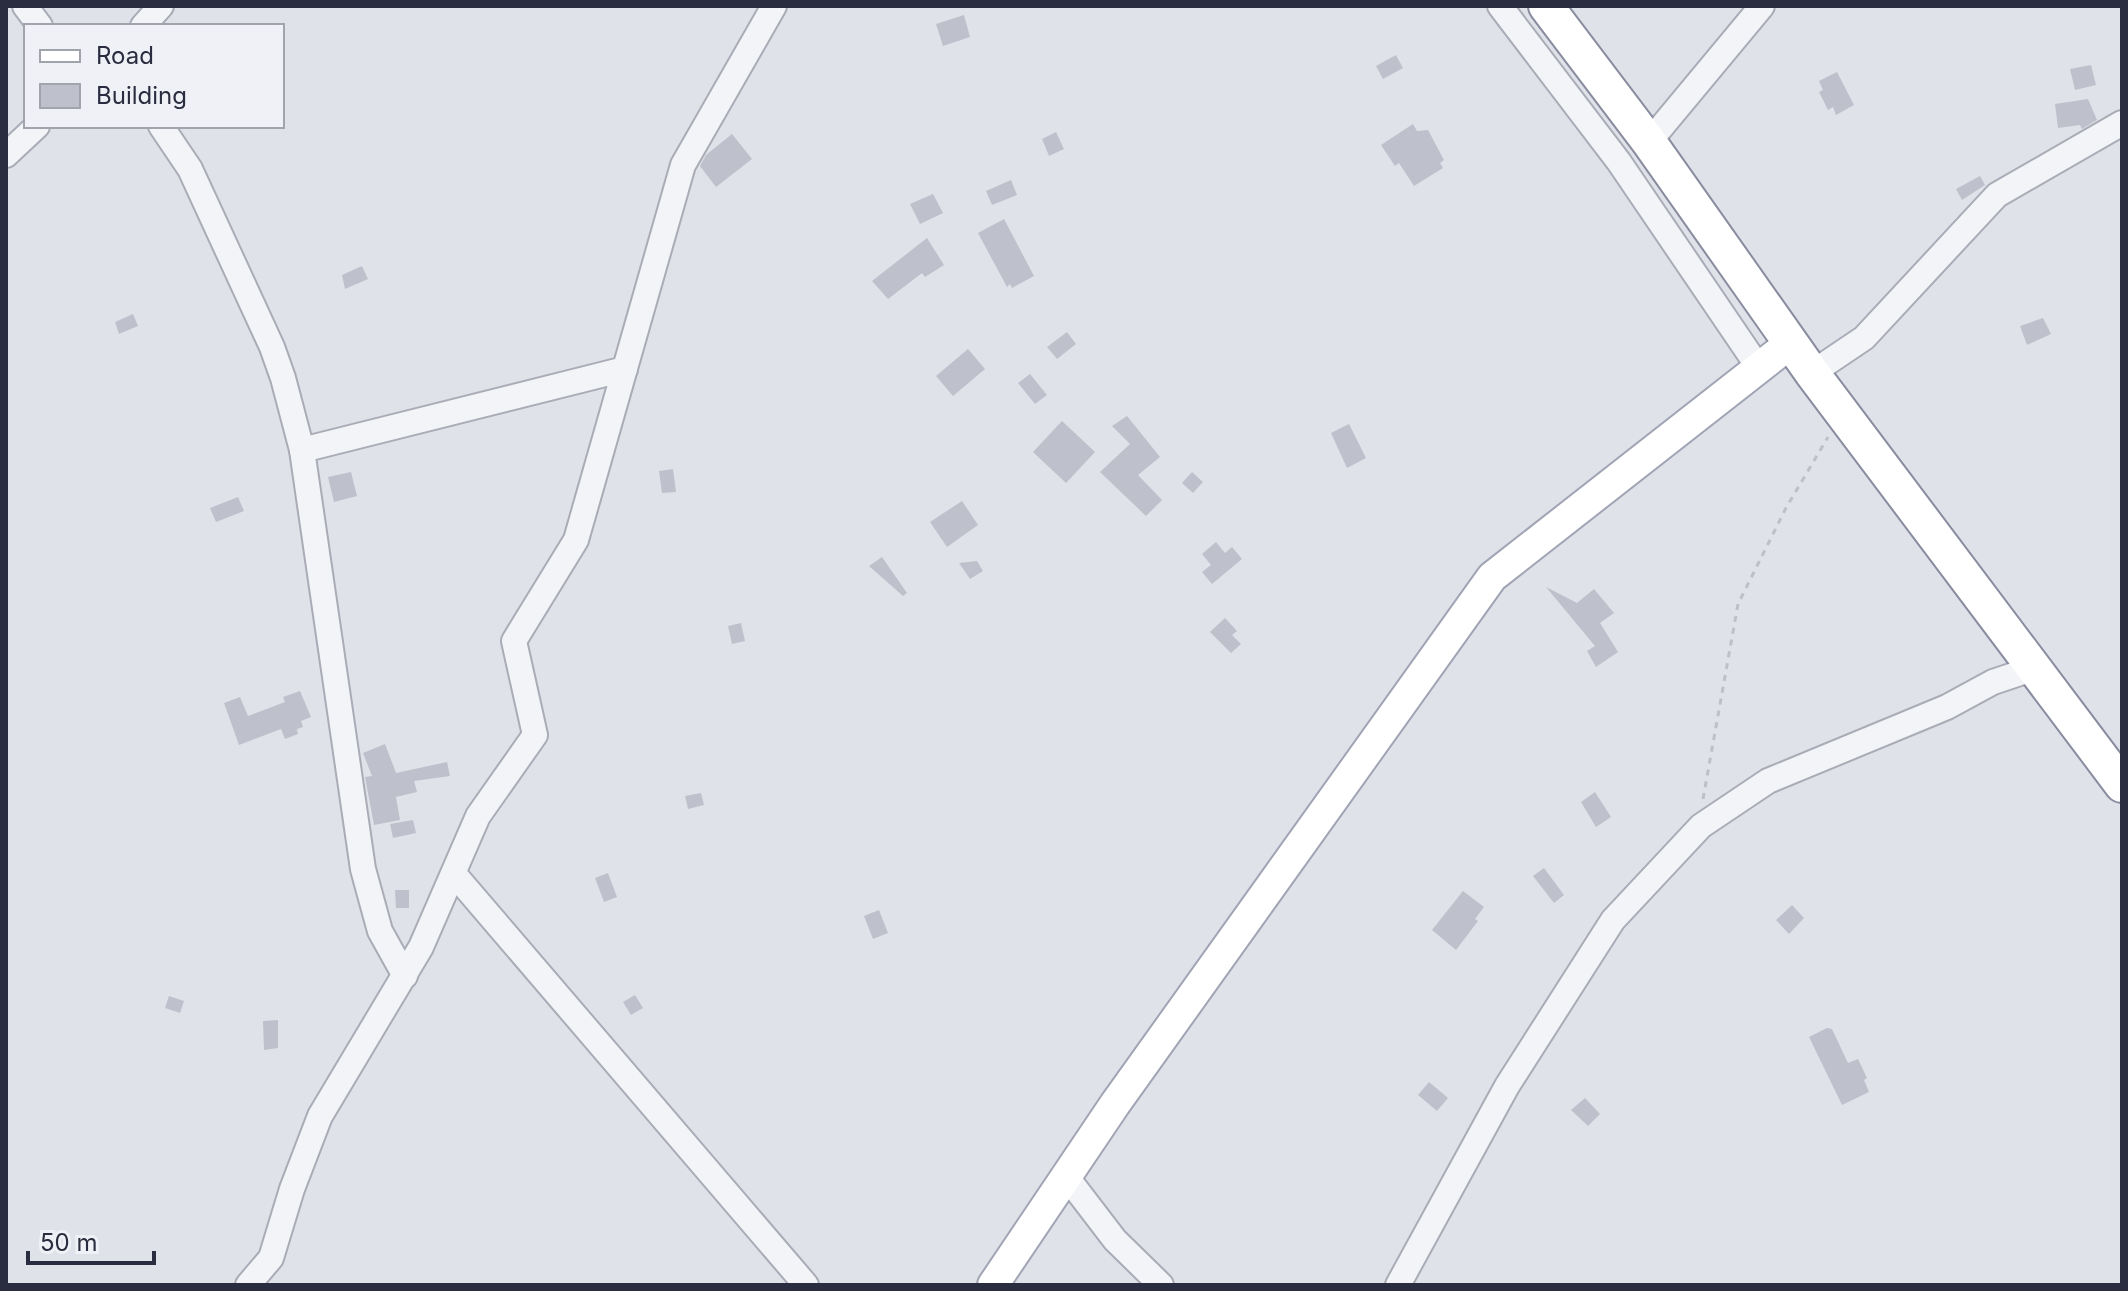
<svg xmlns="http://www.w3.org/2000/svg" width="2128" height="1291" viewBox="0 0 2128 1291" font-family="Inter,sans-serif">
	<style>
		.building { fill: #bec0cb }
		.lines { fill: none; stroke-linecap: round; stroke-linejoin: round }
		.minor-casing { stroke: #a9acb6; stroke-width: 28 }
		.major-casing { stroke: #a0a4b4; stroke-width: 34 }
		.highway-casing { stroke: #898c9f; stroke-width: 38 }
		.path { stroke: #bfc0c7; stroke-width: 3; stroke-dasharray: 6 6; stroke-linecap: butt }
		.minor { stroke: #f3f4f7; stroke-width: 24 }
		.major { stroke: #fff; stroke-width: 30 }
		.highway { stroke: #fff; stroke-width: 34 }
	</style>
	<rect width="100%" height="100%" fill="#e0e2e9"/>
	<g class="building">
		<polygon points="964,15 970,37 943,46 936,24"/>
		<polygon points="1396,55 1403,68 1383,79 1376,66"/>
		<polygon points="2091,65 2096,85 2075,90 2070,69"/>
		<polygon points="1837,72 1854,105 1836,115 1833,107 1828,110 1819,92 1823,90 1819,81"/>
		<polygon points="2088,99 2097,120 2082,129 2080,125 2058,128 2055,104"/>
		<polygon points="1413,124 1417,131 1428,130 1444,160 1440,163 1443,168 1414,186 1399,163 1395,166 1381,145"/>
		<polygon points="1056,132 1064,149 1049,156 1042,139"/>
		<polygon points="732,134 752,159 716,187 700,166 706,155"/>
		<polygon points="1980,176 1985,185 1962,200 1956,189"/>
		<polygon points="1011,180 1017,195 992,205 986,191"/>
		<polygon points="933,194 943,213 920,224 910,204"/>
		<polygon points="1004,219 1034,276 1012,288 1010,284 1007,287 978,233"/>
		<polygon points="927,238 944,265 925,277 922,273 888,299 872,281"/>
		<polygon points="362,266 368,279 345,289 342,275"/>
		<polygon points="133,314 138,326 119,334 115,322"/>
		<polygon points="2043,318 2051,334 2027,345 2020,326"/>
		<polygon points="1067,332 1076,344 1057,359 1047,347"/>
		<polygon points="968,349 985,369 953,396 936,376"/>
		<polygon points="1030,374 1047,395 1035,404 1018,383"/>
		<polygon points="1127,416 1160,457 1138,475 1162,500 1146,516 1100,472 1130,444 1112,426"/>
		<polygon points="1062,421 1095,452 1066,483 1033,452"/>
		<polygon points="1349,424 1366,458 1347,468 1331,433"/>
		<polygon points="673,469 676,492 662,493 659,471"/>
		<polygon points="351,472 357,496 334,502 328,477"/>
		<polygon points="1192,472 1203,482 1193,493 1182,483"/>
		<polygon points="238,497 244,511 216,522 210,508"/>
		<polygon points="962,501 978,525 947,547 930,522"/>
		<polygon points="1216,542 1225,553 1232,547 1242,559 1212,584 1202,572 1211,565 1202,554"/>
		<polygon points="882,557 907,593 903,596 869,566"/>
		<polygon points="977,561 983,571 970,579 959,563"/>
		<polygon points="1546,587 1577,603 1594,589 1614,613 1600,623 1618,652 1596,667 1587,651 1595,646"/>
		<polygon points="1225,618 1237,631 1232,635 1241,644 1231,653 1210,632"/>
		<polygon points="741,623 745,641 732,644 728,626"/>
		<polygon points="300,691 311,717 301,721 303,727 297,729 298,734 285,739 281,729 239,745 224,703 240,697 248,716 285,702 283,697"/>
		<polygon points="385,744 396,773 447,762 450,776 414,781 417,792 396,797 400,820 374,825 365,777 372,776 363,753"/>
		<polygon points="1595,792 1611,817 1596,827 1581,802"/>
		<polygon points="701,793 704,805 688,809 685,796"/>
		<polygon points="413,820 416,833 393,838 390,824"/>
		<polygon points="1544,868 1564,895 1554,903 1533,876"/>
		<polygon points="608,873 617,897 604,902 595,878"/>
		<polygon points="395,890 409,890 409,908 396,908"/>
		<polygon points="1463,891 1484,907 1475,919 1478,921 1456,950 1432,930"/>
		<polygon points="1792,905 1804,918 1789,934 1776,920"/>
		<polygon points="879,910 888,933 873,939 864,916"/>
		<polygon points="635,995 643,1008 631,1015 623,1002"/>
		<polygon points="169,996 184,1001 180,1013 165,1008"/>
		<polygon points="278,1020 278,1048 264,1050 263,1021"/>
		<polygon points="1827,1028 1832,1029 1848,1063 1858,1059 1867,1078 1864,1080 1869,1092 1842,1105 1809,1037"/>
		<polygon points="1429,1082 1448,1098 1437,1111 1418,1095"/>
		<polygon points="1585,1098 1600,1114 1588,1126 1571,1110"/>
	</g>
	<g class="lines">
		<g class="minor-casing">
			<g id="minor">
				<polyline points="25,6 40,26"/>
				<polyline points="1500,6 1619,162 1759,368"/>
				<polyline points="143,26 161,6"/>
				<polyline points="161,126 190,169 272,347 283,378 302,450 363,869 380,931 405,976"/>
				<polyline points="1649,142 1762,6"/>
				<polyline points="6,155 37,126"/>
				<polyline points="1812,373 1864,338 1997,195 2122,123"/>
				<polyline points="302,450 625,369"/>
				<polyline points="455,875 806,1285"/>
				<polyline points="1066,1176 1115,1240 1161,1285"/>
				<polyline points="248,1285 271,1258 292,1189 320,1116 421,947 478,816 535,735 514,641 576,540 683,165 774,6"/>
				<polyline points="1398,1285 1507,1086 1613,920 1701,826 1768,781 1947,707 1993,682 2032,669"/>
			</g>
		</g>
		<g class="major-casing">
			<polyline id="major" points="993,1285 1115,1104 1492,577 1792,342"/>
		</g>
		<g class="highway-casing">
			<polyline id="highway" points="1546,6 1649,142 1812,373 2122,785"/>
		</g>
		<polyline class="path" points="1703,799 1738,604 1786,508 1828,437"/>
		<use href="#minor" class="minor"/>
		<use href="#major" class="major"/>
		<use href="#highway" class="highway"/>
	</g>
	<rect width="2128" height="1291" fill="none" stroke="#2a2d3f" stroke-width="16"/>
	<rect x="24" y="24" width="260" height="104" fill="#f0f1f6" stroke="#a1a3ad" stroke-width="2"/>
	<rect x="40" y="50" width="40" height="12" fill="#ffffff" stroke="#a1a3ad" stroke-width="2"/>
	<text x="96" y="64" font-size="24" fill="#2a2d3f">Road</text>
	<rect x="40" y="84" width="40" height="24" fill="#bec0cb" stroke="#a1a3ad" stroke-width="2"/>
	<text x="96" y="104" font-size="24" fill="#2a2d3f">Building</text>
	<path d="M28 1251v12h126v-12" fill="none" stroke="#2a2d3f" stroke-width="4"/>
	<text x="40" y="1251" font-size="24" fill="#2a2d3f" stroke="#f0f1f6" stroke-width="6" paint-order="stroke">50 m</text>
</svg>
